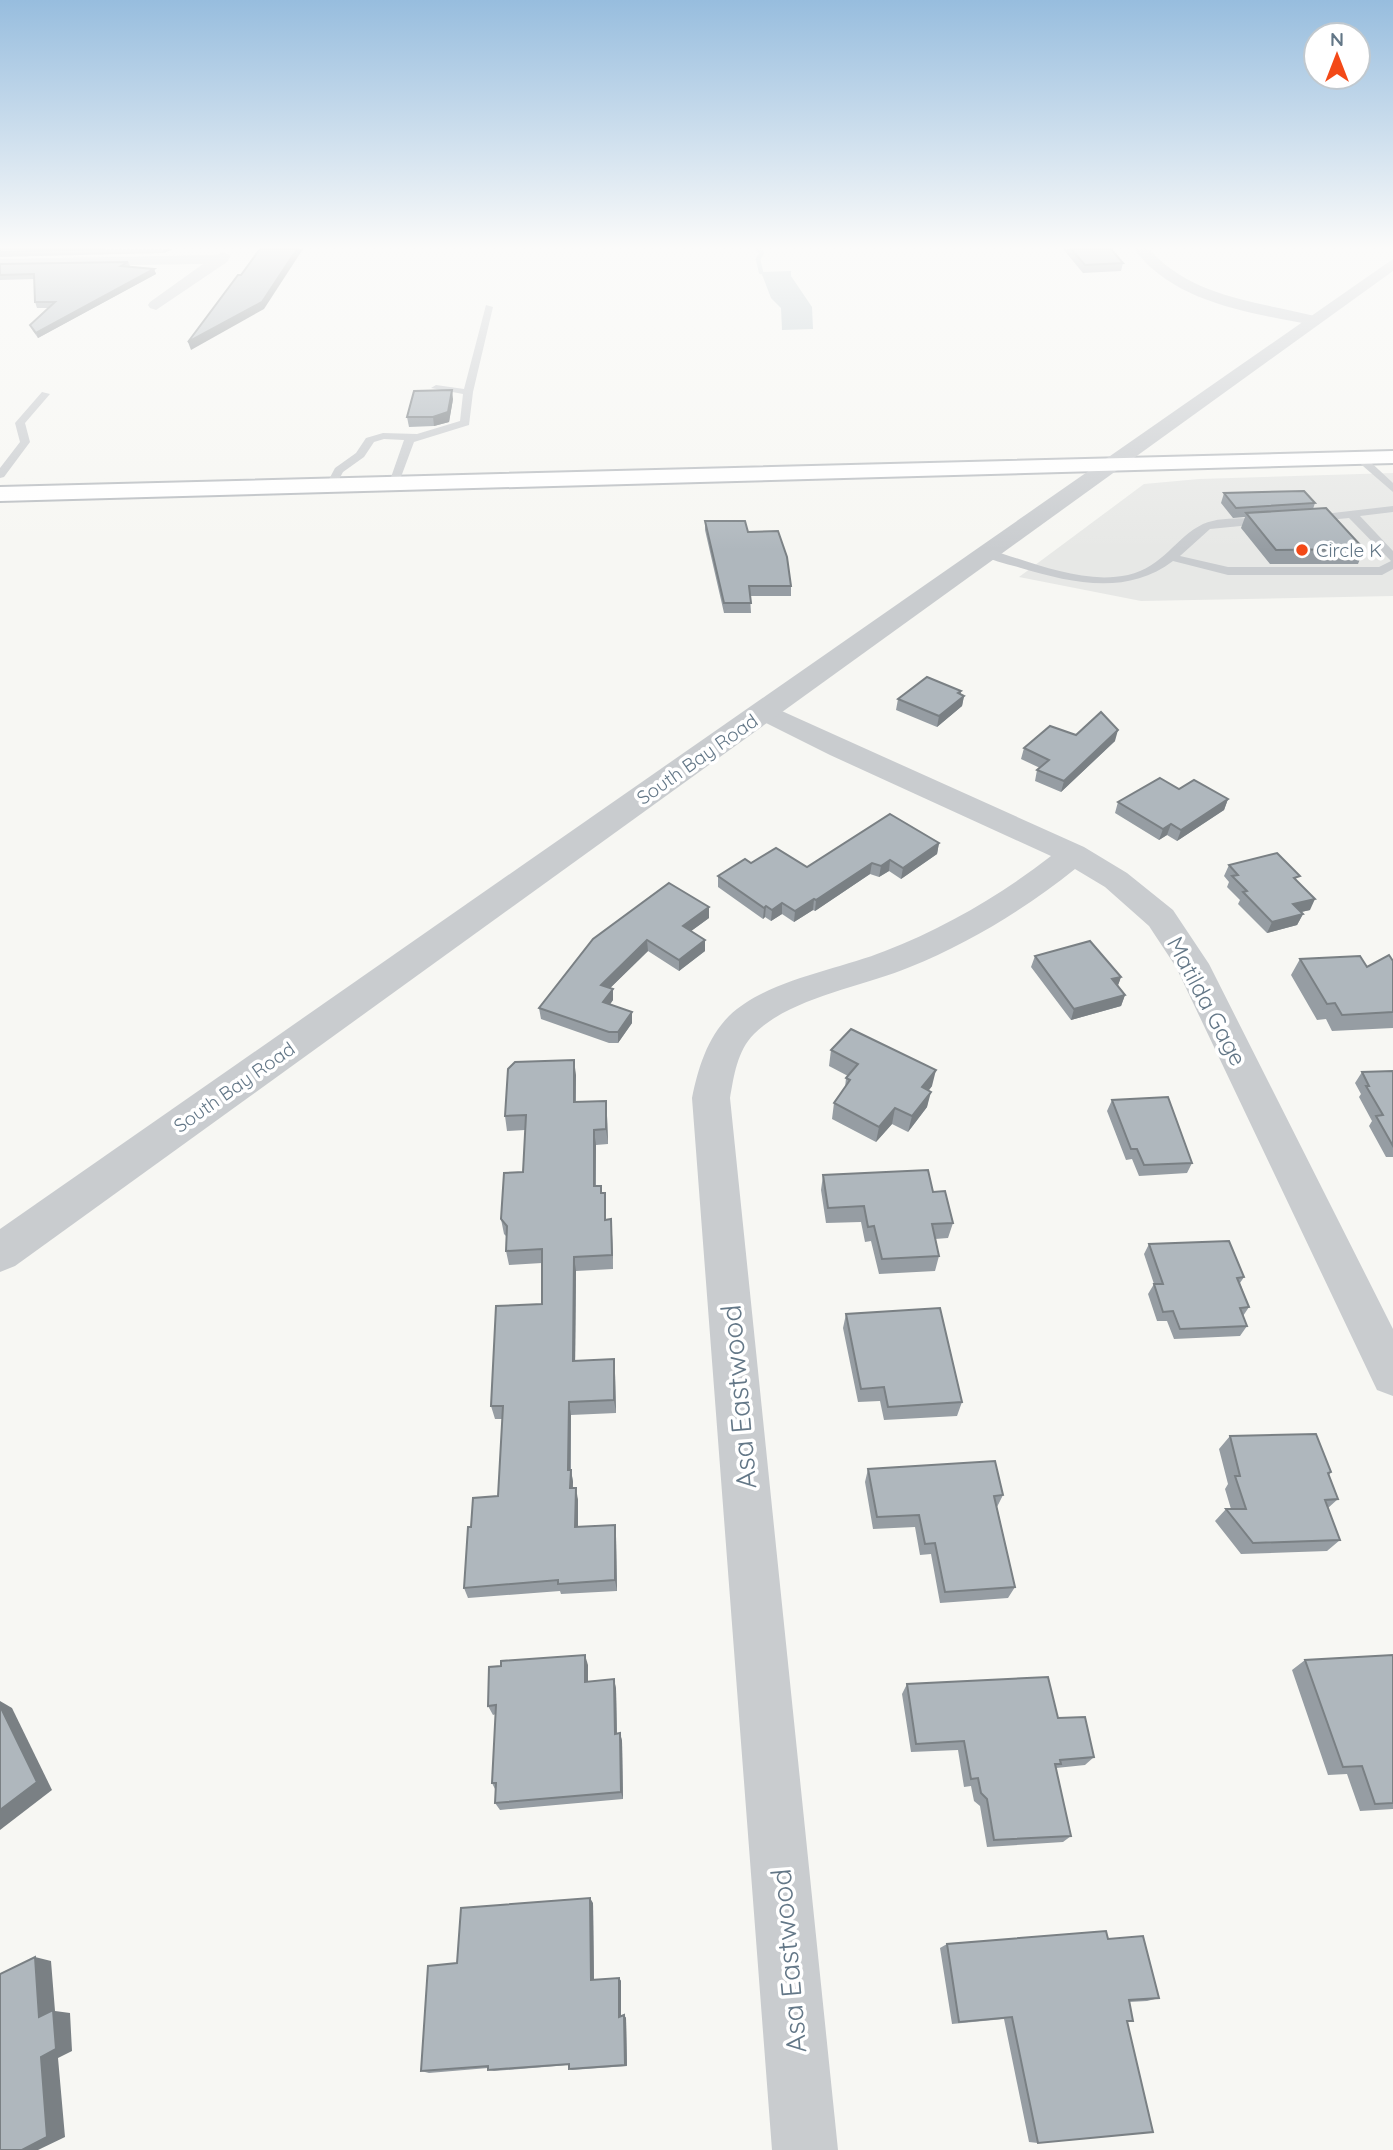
<svg xmlns="http://www.w3.org/2000/svg" width="1393" height="2150" viewBox="0 0 1393 2150" font-family="Quicksand,sans-serif">
	<style>
		.built { fill: #e7e8e6 }
		.water { fill: #bfcbd0 }
		.lines { fill: none; stroke-linecap: round; stroke-linejoin: round }
		.stream { stroke: #bfcbd0; stroke-width: 4.5 }
		.primary-casing { stroke: #b9bdc1; stroke-width: 4 }
		.service { fill: #c9cccf; fill-rule: evenodd }
		.minor { fill: #c9cccf; fill-rule: evenodd }
		.tertiary { fill: #c9cccf; fill-rule: evenodd }
		.primary { fill: #fff; fill-rule: evenodd }
		.wall { fill: #969da3 }
		.shaded-wall { fill: #7a8084 }
		.building { fill: #afb7bd; stroke: #7a8084; stroke-width: 2 }
		.poi-dot { fill: #f34917; stroke: #fff; stroke-width: 2.5 }
		.labels { text-anchor: middle; dominant-baseline: central; stroke-width: 7; stroke-linejoin: round; paint-order: stroke }
		.far-poi-label { font-size: 19px; fill: #637787; stroke: #fff; text-anchor: start }
		.far-street-label { font-size: 19px; fill: #637787; stroke: #fff }
		.street-label { font-size: 23px; fill: #637787; stroke: #fff }
		.near-street-label { font-size: 28px; fill: #637787; stroke: #fff }
	</style>
	<rect width="100%" height="100%" fill="#f7f7f3"/>
	<polygon class="built" points="1393,473 1393,596 1141,601 1019,577 1144,484 1199,479"/>
	<polygon class="water" points="791,271 791,276 812,307 813,329 782,330 781,308 771,298 761,272"/>
	<g class="lines">
		<polyline class="stream" points="758,249 762,253 758,259 761,272"/>
		<g class="primary-casing">
			<polygon id="primary" points="1393,451 1393,463 0,501 0,487"/>
		</g>
		<g class="service">
			<polygon points="486,305 493,307 473,392 469,425 414,442 398,485 389,483 404,440 384,439 374,442 364,457 343,472 335,487 327,487 326,485 335,468 356,453 366,438 383,433 417,434 460,421 463,394 431,388 436,385 464,389"/>
			<polygon points="42,392 50,394 25,423 30,442 4,477 0,478 0,468 20,442 15,423"/>
			<polygon points="1356,456 1364,456 1393,483 1393,492 1356,460"/>
			<path d="M 1393,506 L 1393,512 L 1360,516 L 1393,551 L 1393,569 L 1382,575 L 1228,575 L 1173,561 C 1127,596 1072,583 1021,568 C 1008,564 990,561 980,553 L 986,549 C 1031,561 1080,585 1128,575 C 1163,567 1176,537 1203,524 C 1221,516 1247,519 1267,518 L 1273,521 L 1271,523 L 1210,529 L 1180,556 L 1228,567 L 1379,567 L 1391,561 L 1349,518 L 1307,522 L 1301,519 L 1307,516 Z"/>
		</g>
		<g class="minor">
			<path d="M 1134,249 L 1149,249 C 1192,298 1260,302 1319,317 L 1321,320 L 1313,325 C 1251,313 1174,303 1134,249 Z"/>
			<polygon points="224,252 231,256 227,262 156,310 150,308 148,305 150,302 203,264 0,267 0,259 216,255"/>
			<path d="M 764,703 L 1084,847 L 1127,873 L 1173,910 L 1209,964 L 1393,1329 L 1393,1396 L 1377,1390 L 1176,967 L 1149,926 L 1105,887 L 1075,869 C 1025,909 969,943 910,967 C 863,987 791,997 754,1034 C 737,1051 734,1076 730,1098 L 838,2150 L 772,2150 L 692,1098 C 698,1069 707,1038 729,1016 C 766,980 838,970 885,951 C 944,928 1001,895 1051,856 L 830,755 L 754,717 L 751,711 L 754,705 Z"/>
		</g>
		<polygon class="tertiary" points="1393,259 1393,271 15,1266 0,1272 0,1229"/>
		<use href="#primary" class="primary"/>
	</g>
	<g class="wall">
		<polygon points="0,249 173,249 164,253 0,257"/>
		<polygon points="1063,249 1111,249 1123,263 1121,271 1083,273"/>
		<polygon points="128,262 130,266 154,269 156,274 38,338 33,331 30,325 49,308 37,308 35,302 35,279 0,280 0,264"/>
		<polygon points="453,399 449,422 434,426 409,427 407,417"/>
		<polygon points="1224,493 1315,503 1313,509 1364,549 1358,564 1270,564 1241,528 1245,517 1233,518 1221,503"/>
		<polygon points="705,521 748,532 791,586 791,596 750,596 751,613 724,613 705,530"/>
		<polygon points="961,691 960,694 964,696 962,706 937,727 896,710 898,699"/>
		<polygon points="1076,735 1115,741 1061,792 1035,781 1037,770 1040,768 1021,759 1024,748"/>
		<polygon points="1179,789 1228,799 1224,810 1177,841 1167,835 1159,840 1115,813 1118,802"/>
		<polygon points="939,843 937,854 901,879 889,871 879,877 870,874 815,911 813,910 794,922 782,914 771,921 765,917 763,919 718,887 718,876 751,863 807,867"/>
		<polygon points="1229,865 1297,881 1310,910 1301,912 1303,914 1297,925 1267,933 1238,904 1240,900 1227,887 1229,882 1224,876"/>
		<polygon points="709,918 691,931 705,940 705,951 679,971 648,951 610,988 613,1000 610,1004 632,1023 618,1043 609,1043 541,1019 539,1008 593,939"/>
		<polygon points="1035,956 1121,977 1118,985 1125,995 1121,1006 1071,1020 1031,967"/>
		<polygon points="1300,959 1367,967 1393,961 1393,1028 1332,1031 1326,1019 1317,1020 1291,975"/>
		<polygon points="831,1050 932,1086 929,1090 927,1107 908,1132 892,1124 876,1142 832,1119 834,1103 845,1088 846,1078 848,1076 829,1066"/>
		<polygon points="1393,1071 1393,1157 1386,1157 1369,1126 1372,1121 1359,1097 1361,1094 1355,1083 1362,1072"/>
		<polygon points="576,1075 576,1102 607,1116 608,1144 596,1145 596,1186 601,1186 602,1193 605,1193 606,1220 612,1234 613,1269 576,1271 575,1361 615,1373 616,1413 571,1415 571,1470 573,1482 573,1488 578,1500 578,1527 615,1525 616,1536 617,1591 561,1594 560,1591 468,1598 464,1588 471,1527 498,1496 503,1419 495,1419 491,1406 542,1304 542,1263 509,1265 506,1251 506,1236 504,1234 501,1219 523,1172 525,1130 507,1131 505,1116"/>
		<polygon points="1112,1100 1192,1163 1187,1173 1139,1176 1132,1159 1126,1160 1107,1111"/>
		<polygon points="823,1175 933,1192 953,1223 948,1238 935,1239 939,1256 935,1271 879,1274 871,1241 865,1242 861,1222 826,1223 821,1190"/>
		<polygon points="1149,1244 1244,1277 1240,1283 1249,1307 1243,1316 1247,1326 1240,1336 1174,1339 1167,1321 1157,1321 1148,1294 1154,1284 1144,1254"/>
		<polygon points="846,1314 962,1402 957,1416 884,1420 880,1401 858,1402 843,1328"/>
		<polygon points="1230,1436 1331,1472 1329,1475 1338,1499 1328,1508 1340,1540 1327,1551 1241,1554 1215,1521 1226,1509 1231,1509 1225,1489 1228,1484 1219,1449"/>
		<polygon points="868,1469 1003,1495 997,1507 1015,1587 1008,1598 940,1603 931,1554 920,1555 915,1527 873,1529 865,1482"/>
		<polygon points="1393,1655 1393,1809 1360,1811 1347,1774 1328,1775 1292,1670 1305,1660"/>
		<polygon points="588,1665 588,1682 614,1679 616,1689 617,1733 620,1733 622,1741 623,1799 500,1810 495,1803 495,1789 492,1783 496,1714 493,1715 488,1706"/>
		<polygon points="907,1684 1058,1718 1094,1757 1085,1765 1056,1768 1071,1836 1063,1842 987,1847 980,1806 974,1801 971,1786 964,1787 958,1750 911,1752 902,1694"/>
		<polygon points="593,1903 594,1980 619,1978 621,1981 621,2016 624,2015 626,2018 627,2066 572,2070 569,2069 569,2065 494,2071 488,2070 488,2068 429,2073 421,2071 457,1963"/>
		<polygon points="1108,1939 1159,1998 1147,2001 1129,2002 1133,2021 1128,2022 1038,2143 1029,2142 1004,2019 952,2024 940,1948 947,1944"/>
	</g>
	<g class="shaded-wall">
		<polygon points="163,249 173,249 164,253"/>
		<polygon points="297,249 303,249 264,309 191,350 188,342"/>
		<polygon points="154,269 156,274 38,338 36,333"/>
		<polygon points="452,390 453,399 449,422 434,426 433,417"/>
		<polygon points="961,691 959,700 964,696 962,706 937,727 939,716"/>
		<polygon points="1118,730 1115,741 1061,792 1064,781"/>
		<polygon points="1228,799 1224,810 1177,841 1181,830"/>
		<polygon points="1171,824 1167,835 1159,840 1163,829"/>
		<polygon points="939,843 937,854 901,879 903,868"/>
		<polygon points="890,860 889,871 879,877 881,866"/>
		<polygon points="872,863 870,874 815,911 816,900"/>
		<polygon points="814,899 813,910 794,922 795,911"/>
		<polygon points="1315,899 1310,910 1288,915 1293,904"/>
		<polygon points="782,903 782,914 771,921 772,910"/>
		<polygon points="766,906 765,917 763,919 764,908"/>
		<polygon points="709,907 709,918 683,937 683,926"/>
		<polygon points="1303,914 1297,925 1267,933 1272,922"/>
		<polygon points="647,940 648,951 602,996 601,985"/>
		<polygon points="705,940 705,951 679,971 679,960"/>
		<polygon points="1121,977 1117,988 1112,979"/>
		<polygon points="613,989 613,1000 604,1013 603,1002"/>
		<polygon points="1125,995 1121,1006 1071,1020 1074,1009"/>
		<polygon points="632,1012 632,1023 618,1043 618,1032"/>
		<polygon points="574,1060 576,1075 575,1117 574,1102"/>
		<polygon points="936,1070 932,1086 919,1103 922,1087"/>
		<polygon points="931,1092 927,1107 908,1132 912,1116"/>
		<polygon points="606,1101 607,1116 608,1144 606,1129"/>
		<polygon points="895,1108 892,1124 876,1142 879,1127"/>
		<polygon points="594,1130 596,1145 595,1200 594,1186"/>
		<polygon points="611,1219 612,1234 613,1269 612,1255"/>
		<polygon points="574,1257 576,1271 575,1374 573,1361"/>
		<polygon points="614,1359 615,1373 616,1413 614,1400"/>
		<polygon points="569,1402 571,1415 570,1478 571,1470 573,1482 572,1500 568,1470"/>
		<polygon points="576,1488 578,1500 578,1538 575,1527"/>
		<polygon points="615,1525 616,1536 617,1591 615,1580"/>
		<polygon points="585,1655 588,1665 588,1692 585,1682"/>
		<polygon points="614,1679 616,1689 617,1742 615,1734"/>
		<polygon points="0,1701 12,1708 52,1790 0,1830"/>
		<polygon points="620,1733 622,1741 623,1799 621,1792"/>
		<polygon points="590,1898 593,1903 594,1983 591,1980"/>
		<polygon points="35,1957 51,1961 55,2011 70,2013 72,2051 58,2058 65,2137 38,2150 22,2150 41,2057"/>
		<polygon points="619,1978 621,1981 621,2019 619,2017"/>
		<polygon points="624,2015 626,2018 627,2066 625,2065"/>
	</g>
	<g class="building">
		<polygon points="0,249 105,249 0,252"/>
		<polygon points="260,249 297,249 262,302 188,342 238,275 241,275"/>
		<polygon points="1071,249 1111,249 1123,263 1085,265"/>
		<polygon points="128,262 121,266 154,269 36,333 30,325 55,302 35,302 34,274 0,275 0,264"/>
		<polygon points="452,390 448,412 433,417 407,417 414,391"/>
		<polygon points="1304,491 1315,503 1236,508 1224,493"/>
		<polygon points="1326,508 1364,549 1276,550 1246,513"/>
		<polygon points="705,521 745,521 748,532 778,531 787,557 791,586 749,586 751,603 724,603"/>
		<polygon points="927,677 961,691 958,693 964,696 939,716 898,699"/>
		<polygon points="1101,712 1118,730 1064,781 1037,770 1049,760 1024,748 1050,726 1076,735"/>
		<polygon points="1160,778 1179,789 1194,780 1228,799 1181,830 1171,824 1163,829 1118,802"/>
		<polygon points="890,814 939,843 903,868 890,860 881,866 872,863 816,900 814,899 795,911 782,903 772,910 766,906 764,908 718,876 745,859 751,863 776,848 807,867"/>
		<polygon points="1277,853 1300,876 1294,878 1315,899 1293,904 1303,914 1272,922 1243,892 1247,891 1232,876 1238,875 1229,865"/>
		<polygon points="669,883 709,907 683,926 705,940 679,960 647,940 601,985 613,989 603,1002 632,1012 618,1032 609,1032 539,1008 593,939"/>
		<polygon points="1090,941 1121,977 1112,979 1125,995 1074,1009 1035,956"/>
		<polygon points="1389,955 1393,961 1393,1012 1342,1015 1335,1003 1327,1004 1300,959 1360,956 1367,967"/>
		<polygon points="851,1029 936,1070 922,1087 931,1092 912,1116 895,1108 879,1127 834,1103 850,1080 846,1078 858,1064 831,1050"/>
		<polygon points="574,1060 574,1102 606,1101 606,1129 594,1130 594,1186 601,1186 601,1193 605,1193 605,1220 611,1219 612,1255 574,1257 573,1361 614,1359 614,1400 569,1402 568,1470 571,1470 570,1488 576,1488 575,1527 615,1525 615,1580 558,1584 558,1580 464,1588 468,1527 471,1527 473,1498 498,1496 503,1406 491,1406 496,1306 542,1304 542,1249 506,1251 507,1226 501,1219 504,1173 523,1172 526,1115 505,1116 508,1069 515,1062"/>
		<polygon points="1393,1071 1393,1146 1376,1116 1383,1115 1366,1086 1369,1086 1362,1072"/>
		<polygon points="1168,1097 1192,1163 1144,1165 1137,1149 1131,1149 1112,1100"/>
		<polygon points="928,1170 933,1192 945,1191 953,1223 932,1224 939,1256 882,1259 874,1226 868,1227 864,1206 828,1208 823,1175"/>
		<polygon points="1229,1241 1244,1277 1237,1278 1249,1307 1240,1308 1247,1326 1180,1329 1173,1311 1163,1312 1154,1284 1163,1284 1149,1244"/>
		<polygon points="940,1308 962,1402 888,1407 884,1387 861,1389 846,1314"/>
		<polygon points="1316,1434 1331,1472 1328,1473 1338,1499 1325,1500 1340,1540 1253,1543 1226,1509 1246,1509 1235,1476 1240,1476 1230,1436"/>
		<polygon points="995,1461 1003,1495 994,1496 1015,1587 945,1592 935,1543 925,1544 919,1515 877,1517 868,1469"/>
		<polygon points="585,1655 585,1682 614,1679 615,1734 620,1733 621,1792 495,1803 496,1783 492,1783 496,1705 488,1706 489,1667 501,1666 501,1661"/>
		<polygon points="1393,1655 1393,1803 1375,1804 1362,1766 1343,1767 1305,1660"/>
		<polygon points="1048,1677 1058,1718 1085,1717 1094,1757 1060,1760 1061,1764 1055,1764 1071,1836 994,1840 987,1799 981,1793 978,1778 971,1779 964,1741 916,1744 907,1684"/>
		<polygon points="0,1706 37,1782 0,1810"/>
		<polygon points="590,1898 591,1980 619,1978 619,2017 624,2015 625,2065 569,2069 569,2064 488,2070 488,2066 421,2071 428,1966 457,1963 461,1908"/>
		<polygon points="1106,1931 1108,1939 1143,1936 1159,1998 1129,2000 1133,2021 1127,2021 1153,2132 1038,2143 1012,2017 959,2022 947,1944"/>
		<polygon points="35,1957 39,2017 53,2010 56,2049 41,2057 47,2137 22,2150 0,2150 0,1974"/>
	</g>
	<linearGradient id="sky" x2="0" y2="1"><stop stop-color="#97bdde"/><stop offset="0.45" stop-color="#fbfbfa"/><stop offset="1" stop-color="#fbfbfa" stop-opacity="0"/></linearGradient>
	<rect width="1393" height="550" fill="url(#sky)"/>
	<circle class="poi-dot" cx="1302" cy="550" r="7"/>
	<g class="labels">
		<g class="far-poi-label">
			<text x="1316" y="550">Circle K</text>
		</g>
		<g class="far-street-label">
			<text transform="translate(697 759) rotate(-35)">South Bay Road</text>
			<text transform="translate(234 1087) rotate(-35)">South Bay Road</text>
		</g>
		<g class="street-label">
			<text transform="translate(1207 1001) rotate(62)">Matilda Gage</text>
		</g>
		<g class="near-street-label">
			<text transform="translate(738 1397) rotate(-95)">Asa Eastwood</text>
			<text transform="translate(788 1961) rotate(-95)">Asa Eastwood</text>
		</g>
	</g>
	<g transform="translate(1337 56)"><circle r="33" fill="#ffffff" stroke="#c1c9cf" stroke-width="2"/>
	<path d="M0-5L12 26L0 18L-12 26Z" fill="#f34917"/>
	<text y="-10" font-size="19" font-weight="bold" text-anchor="middle" fill="#637787">N</text>
	</g>
</svg>
